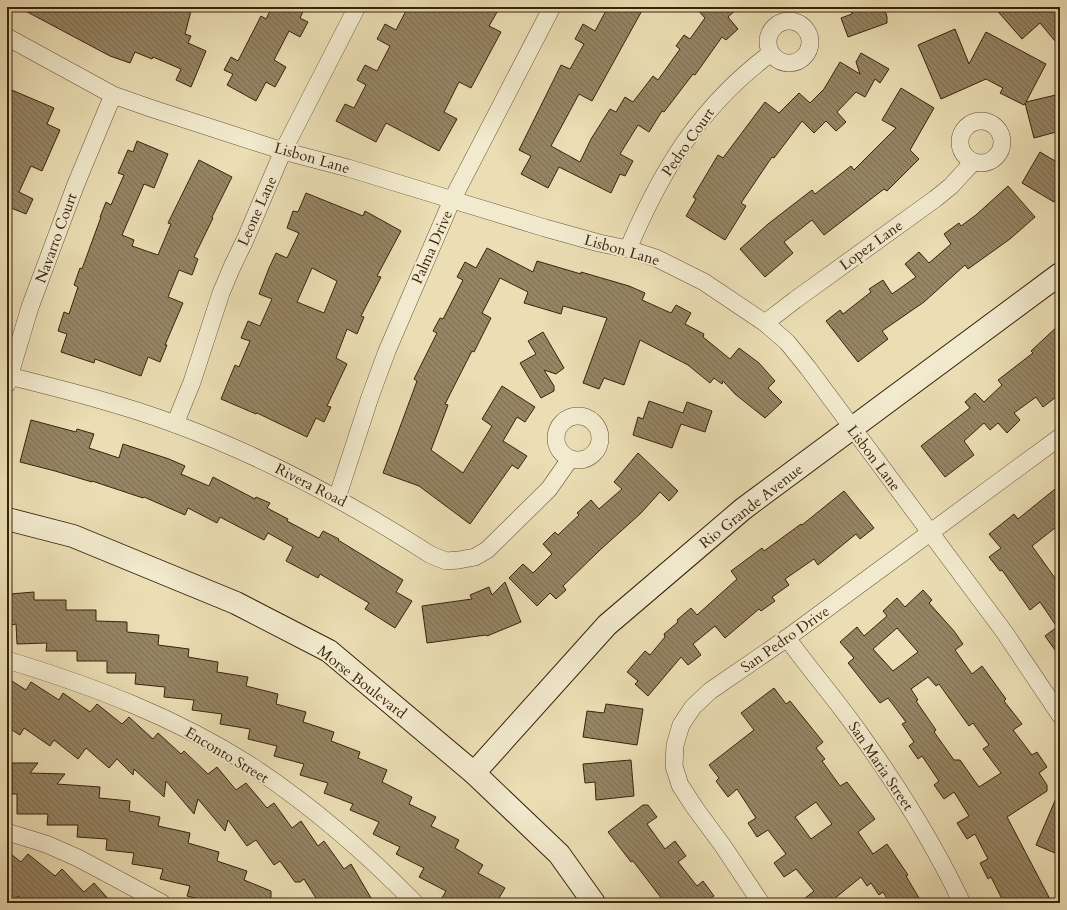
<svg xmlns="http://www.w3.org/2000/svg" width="1067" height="910" viewBox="0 0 1067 910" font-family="Cardo,serif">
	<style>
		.building { fill: url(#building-back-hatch); stroke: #39230b; fill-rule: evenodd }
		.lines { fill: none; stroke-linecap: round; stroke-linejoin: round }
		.street-casing { stroke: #665235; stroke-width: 18 }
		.secondary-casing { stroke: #39230b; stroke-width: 24 }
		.street { stroke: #f2eace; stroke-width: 17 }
		.secondary { stroke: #f2eace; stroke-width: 22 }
		.labels { text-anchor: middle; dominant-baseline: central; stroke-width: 4; stroke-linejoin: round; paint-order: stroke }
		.street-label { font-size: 15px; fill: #39230b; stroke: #f2eace }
	</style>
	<defs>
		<pattern id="building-back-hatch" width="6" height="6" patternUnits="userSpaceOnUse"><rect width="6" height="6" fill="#968463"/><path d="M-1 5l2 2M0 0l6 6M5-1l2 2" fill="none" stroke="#7b6c50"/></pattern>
	</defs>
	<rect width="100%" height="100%" fill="#ebdeb4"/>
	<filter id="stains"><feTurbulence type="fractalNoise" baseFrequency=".005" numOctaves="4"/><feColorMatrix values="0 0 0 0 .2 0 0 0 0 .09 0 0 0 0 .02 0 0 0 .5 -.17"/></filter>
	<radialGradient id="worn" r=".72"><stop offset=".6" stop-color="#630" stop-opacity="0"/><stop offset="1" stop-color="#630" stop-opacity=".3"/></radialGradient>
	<g class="building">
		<polygon points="18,7 192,7 185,34 191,36 188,43 206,51 191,87 176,80 181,69 153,57 152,59 135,52 130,63 110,56"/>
		<polygon points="272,7 305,7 300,18 308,22 300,37 289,31 274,60 286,67 275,87 266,82 256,101 227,85 233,74 224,70 231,57 238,61 261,16 266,19"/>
		<polygon points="408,7 500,7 489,26 501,32 471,88 459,82 444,112 457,119 439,151 386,123 376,142 336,121 345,104 354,108 366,85 357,80 365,65 377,71 390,46 377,39 385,24 396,30"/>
		<polygon points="608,7 644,7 592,101 579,94 551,146 580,162 591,139 610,109 616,112 625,97 633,102 653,76 658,80 680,49 676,46 684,35 690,39 705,18 695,7 739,7 728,17 738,29 726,40 722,37 695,75 693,74 664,112 662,111 649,132 638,125 620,154 633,161 625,176 620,174 611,193 559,167 548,188 521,174 531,156 519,150 561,65 570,69 584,44 575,39 583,24 595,31"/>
		<polygon points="850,7 884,7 887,17 887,23 848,37 841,18 852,14"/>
		<polygon points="994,7 1060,7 1060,47 1040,23 1022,39"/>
		<polygon points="955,29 969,64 986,32 1046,64 1026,102 1060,94 1060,131 1034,138 1025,103 1024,105 1000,93 1003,88 986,79 941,99 918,45"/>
		<polygon points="861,53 889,69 880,83 875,79 865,97 856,92 837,112 846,122 836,131 826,121 814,133 802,121 774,158 772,157 741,203 746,206 725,240 686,216 696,199 693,197 718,155 723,158 765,102 779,113 799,93 810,103 824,89 840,62 860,74 856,62"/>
		<polygon points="7,88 54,108 47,124 60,130 42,171 31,166 19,192 33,199 26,214 11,208 7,217"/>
		<polygon points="901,88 934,108 910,150 919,159 887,191 884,189 824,235 812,220 784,242 793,253 765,277 740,249 768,224 812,190 815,194 851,166 854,170 896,128 882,120"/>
		<polygon points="137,141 168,154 154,188 144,184 122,235 134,240 132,246 158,255 171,224 168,223 199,160 232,177 212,217 213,218 194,257 198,259 192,275 179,270 168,297 183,303 165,345 167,345 160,362 148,357 141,376 95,359 94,363 61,352 67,334 58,331 64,312 69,314 78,287 74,285 80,268 82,269 101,217 100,217 106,202 111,205 124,175 118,173 128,150 133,152"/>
		<polygon points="1040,152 1060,164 1060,192 1054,202 1022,183"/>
		<polygon points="1008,186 1035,217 1010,239 968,269 965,265 924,302 882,331 888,339 858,362 826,321 840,310 843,314 871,292 869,289 883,280 892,294 916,277 905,264 919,252 929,263 951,244 944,234 959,223 961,226 976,215"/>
		<path d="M 306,193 L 363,216 L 365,211 L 401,231 L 377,276 L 381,277 L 361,316 L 364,317 L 357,334 L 347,329 L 336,358 L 347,364 L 327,406 L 331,407 L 324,422 L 316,418 L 307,437 L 257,413 L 256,414 L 221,399 L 235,365 L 239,367 L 250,341 L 241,338 L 248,321 L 260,326 L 272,299 L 259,294 L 269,268 L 276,253 L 287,258 L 299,233 L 287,228 L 293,211 L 298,212 ZM 312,268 L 337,281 L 324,313 L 297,302 Z"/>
		<polygon points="487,248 533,272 537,261 581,274 581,272 629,286 645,293 642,300 671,313 676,305 691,313 685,324 704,334 703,337 730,359 739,348 759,363 775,381 768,388 782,402 765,418 735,394 723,381 722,384 714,378 710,383 688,365 640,340 624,385 604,378 599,389 583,383 607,318 563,306 561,314 524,303 528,292 500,278 482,313 491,318 474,352 472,351 445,404 448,405 431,450 463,473 492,426 482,419 502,386 535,407 525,422 517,417 503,441 527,456 518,469 512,465 470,524 419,486 383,473 417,381 414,379 437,333 433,331 440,318 443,319 463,280 457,277 465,262 476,268"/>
		<polygon points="1060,324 1060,394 1043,407 1036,397 1014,413 1020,420 1007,433 998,423 990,430 984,423 964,441 974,455 945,477 921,446 970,408 965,402 975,393 984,402 1002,385 998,380 1033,353 1031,351"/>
		<polygon points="543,332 564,368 556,374 544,370 554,386 554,391 541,398 520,363 536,354 528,341"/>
		<polygon points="649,401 683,413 687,402 712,411 705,432 681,424 672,448 633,435 638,417 643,419"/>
		<polygon points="31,420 76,432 77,429 94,434 89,448 119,458 123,444 169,459 185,466 181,474 209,486 213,477 255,499 256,497 270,503 267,508 288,519 287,521 319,538 323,531 339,539 338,540 403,580 396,592 412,601 395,628 365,609 369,603 320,574 318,578 286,561 293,547 268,533 264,540 220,517 217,523 188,508 185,515 144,497 143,498 92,481 92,482 55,471 20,462"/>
		<polygon points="638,453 678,491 669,501 660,492 641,513 600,550 563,586 566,590 556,599 550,593 537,606 509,578 523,564 533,573 552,554 543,544 555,532 558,535 579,515 577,513 591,500 599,509 622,489 614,482"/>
		<polygon points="1060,485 1060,524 1032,546 1060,585 1060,657 1045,636 1057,627 1040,602 1030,610 1002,570 1000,571 989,557 1001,548 989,534 1014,514 1018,519"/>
		<polygon points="844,491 874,528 860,539 856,534 818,565 814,559 785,579 789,585 772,597 775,601 761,611 759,609 725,638 715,626 693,644 701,655 688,665 681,657 648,696 635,684 638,681 627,672 645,651 650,655 665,637 664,634 678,622 677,620 691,608 697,615 737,579 731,571 762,548 764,551 801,524 802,525"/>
		<polygon points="505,582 521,622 487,636 486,635 427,643 422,606 472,599 470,595 489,587 492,595"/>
		<path d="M 923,590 L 932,600 L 929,603 L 954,631 L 963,644 L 955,650 L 972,674 L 982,666 L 1006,699 L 1004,701 L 1022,724 L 1013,730 L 1032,755 L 1037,752 L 1047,767 L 1039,773 L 1047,785 L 1047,791 L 1007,817 L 1052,903 L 1004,903 L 991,877 L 988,879 L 980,863 L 988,859 L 975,834 L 967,839 L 957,823 L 969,816 L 954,792 L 944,799 L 934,785 L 939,781 L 922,756 L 918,759 L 909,746 L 914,742 L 902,724 L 906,722 L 888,698 L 880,703 L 848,663 L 854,658 L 840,642 L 857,627 L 864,636 L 887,616 L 883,611 L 897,598 L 905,607 ZM 897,628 L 918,652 L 893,671 L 873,649 ZM 928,677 L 936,686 L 939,684 L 969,726 L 973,723 L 989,745 L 983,749 L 1001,773 L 979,787 L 960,760 L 954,760 L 934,732 L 936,730 L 916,701 L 918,700 L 911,689 Z"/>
		<polygon points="34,592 34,600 66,600 66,610 96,610 96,621 127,622 127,632 159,635 158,645 189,649 188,657 218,662 217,672 248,677 246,686 278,694 276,704 306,712 303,722 334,732 331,741 360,752 358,758 387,770 382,782 412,797 409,804 436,817 431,826 459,840 455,848 483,865 478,873 505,888 496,903 439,903 446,891 419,877 424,868 396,854 400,847 373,834 379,822 350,810 353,804 324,793 328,783 300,775 304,764 274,756 277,746 248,739 250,729 220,724 222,714 192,710 194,700 164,697 165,687 135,684 136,673 107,673 107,661 77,661 77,651 46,651 47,643 17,644 16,624 11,625 10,594"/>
		<polygon points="7,678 26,690 31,682 59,700 63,693 90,712 97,704 122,724 129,717 153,739 158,733 181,754 184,751 208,774 217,767 236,790 246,783 267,808 274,803 292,828 301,821 318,846 324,841 344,869 351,864 374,903 319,903 304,879 300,882 295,882 280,861 274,865 256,840 247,846 228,820 225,831 198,799 194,814 166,781 164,797 134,769 133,775 117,759 109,768 86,748 78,759 54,740 50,746 24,728 20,735 7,727"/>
		<path d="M 774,688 L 786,704 L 790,701 L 823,742 L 816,748 L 825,759 L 822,761 L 840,786 L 847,782 L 875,819 L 858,832 L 873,854 L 887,844 L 908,875 L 906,876 L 919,898 L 910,903 L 890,903 L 883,892 L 879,895 L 871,883 L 867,886 L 861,877 L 829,903 L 799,903 L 814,891 L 796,869 L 784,877 L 774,863 L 786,854 L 768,830 L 757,837 L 748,823 L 756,818 L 737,789 L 728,797 L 716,781 L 719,778 L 709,765 L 754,730 L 741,713 ZM 816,802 L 832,824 L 811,839 L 795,817 Z"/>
		<polygon points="606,704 643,709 637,745 583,737 587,711 604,713"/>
		<polygon points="631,760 634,796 596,800 595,782 585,783 583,764"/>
		<polygon points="12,763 38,763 30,773 65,774 57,784 100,787 99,798 130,801 129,811 160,817 158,826 190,833 188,843 219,852 217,861 247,871 244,880 271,891 271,897 268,903 213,903 187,896 190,886 160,879 163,869 132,864 134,853 106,850 107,839 77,837 78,825 47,825 48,814 17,814 17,794 12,794"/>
		<polygon points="1060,789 1060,855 1036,845"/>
		<polygon points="643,805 648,805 657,817 647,824 665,849 675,841 686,856 678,862 697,886 703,881 714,896 705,903 665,903 633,861 631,862 608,832"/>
		<polygon points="7,851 21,862 28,854 55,876 62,869 84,892 94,883 112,903 24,903 18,896 13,903 7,903"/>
	</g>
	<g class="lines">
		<g class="street-casing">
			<g id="street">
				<circle cx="789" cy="42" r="21"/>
				<polyline points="7,37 113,95 153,109 283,151 348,168 545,228 599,243 628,249 656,258 704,282 765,323 787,342 808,368 1005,633 1060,715"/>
				<circle cx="981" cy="142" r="21"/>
				<path d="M 628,249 C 662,169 700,106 771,53"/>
				<polyline points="765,323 795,300 935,199 951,186 973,162"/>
				<path d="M 9,376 C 65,390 121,404 175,424 C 265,457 350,503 431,555 L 446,561 L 459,560 L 475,557 L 487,550 L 549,489 L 570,459"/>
				<polyline points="7,384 30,307 76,184 113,95"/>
				<circle cx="578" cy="438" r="22"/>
				<polyline points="175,424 192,382 221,293 232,267 245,240 283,151 357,7"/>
				<polyline points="337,498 370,397 387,351 452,200 552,7"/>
				<path d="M 787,638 C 811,671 838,702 861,735 C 899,788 934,844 962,903"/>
				<path d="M 7,660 C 93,686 177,718 253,767 C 312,806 365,852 415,903"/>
				<polyline points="7,832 46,844 78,858 162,903"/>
				<polyline points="761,903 723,846 695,808 680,785 674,766 675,745 681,725 693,707 710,691 787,638 1060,437"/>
			</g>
		</g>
		<g class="secondary-casing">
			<g id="secondary">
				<polyline points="7,519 73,536 236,603 329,651 474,773 559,854 594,903"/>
				<polyline points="474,773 607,625 743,509 1060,274"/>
			</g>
		</g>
		<use href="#street" class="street"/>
		<use href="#secondary" class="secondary"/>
	</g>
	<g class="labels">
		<g class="street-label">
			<text transform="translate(688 142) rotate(-55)">Pedro Court</text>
			<text transform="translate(312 158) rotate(16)">Lisbon Lane</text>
			<text transform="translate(257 211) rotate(-66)">Leone Lane</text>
			<text transform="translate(56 238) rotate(-70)">Navarro Court</text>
			<text transform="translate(871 245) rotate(-36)">Lopez Lane</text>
			<text transform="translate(432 247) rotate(-66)">Palma Drive</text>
			<text transform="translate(622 250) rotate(16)">Lisbon Lane</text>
			<text transform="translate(874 458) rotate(53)">Lisbon Lane</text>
			<text transform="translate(311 485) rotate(27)">Rivera Road</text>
			<text transform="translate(751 506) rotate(-38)">Rio Grande Avenue</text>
			<text transform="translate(785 639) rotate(-35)">San Pedro Drive</text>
			<text transform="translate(362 682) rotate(38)">Morse Boulevard</text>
			<text transform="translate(227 755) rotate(31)">Enconto Street</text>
			<text transform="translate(881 766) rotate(56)">San Maria Street</text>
		</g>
	</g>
	<rect width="1067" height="910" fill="none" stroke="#ebdeb4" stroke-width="24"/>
	<rect x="8" y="8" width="1051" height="894" fill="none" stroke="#39230b" stroke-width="2"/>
	<rect x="12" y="12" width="1043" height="886" fill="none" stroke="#39230b"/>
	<rect width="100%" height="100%" filter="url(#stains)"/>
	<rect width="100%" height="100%" fill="url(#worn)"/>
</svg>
